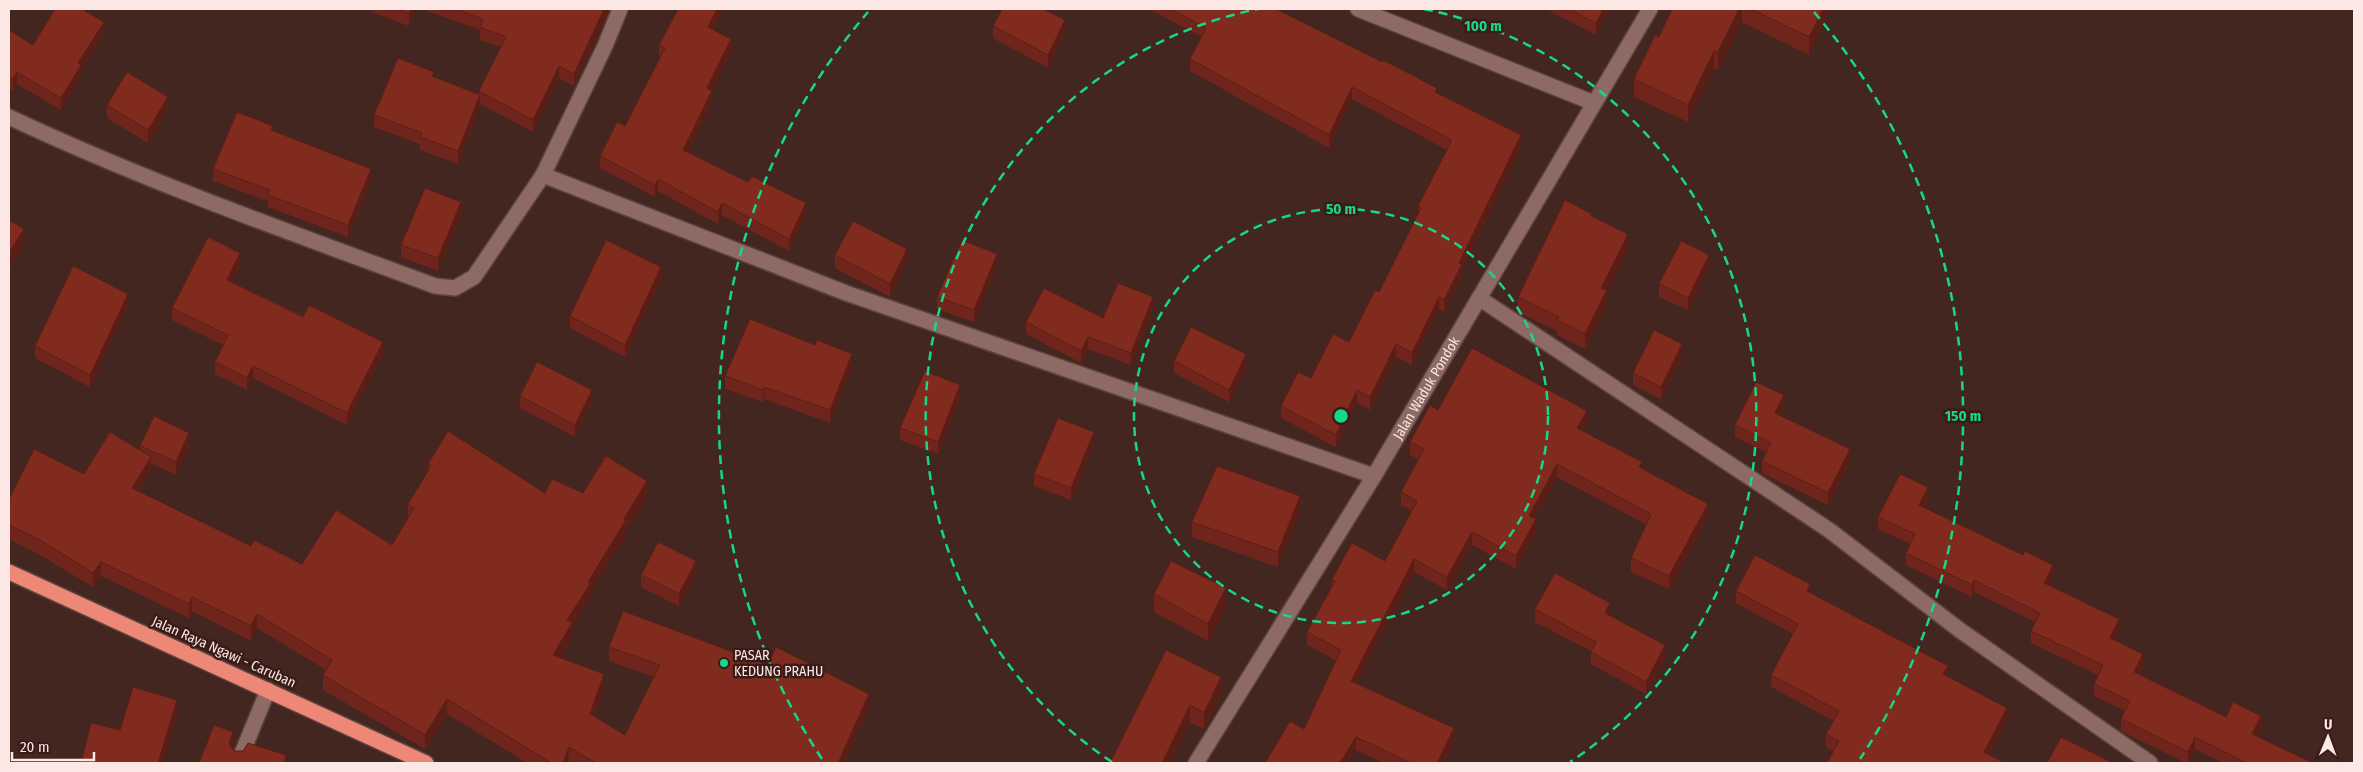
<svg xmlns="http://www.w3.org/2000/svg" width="2363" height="772" viewBox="0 0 2363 772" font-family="'Fira Sans Condensed',sans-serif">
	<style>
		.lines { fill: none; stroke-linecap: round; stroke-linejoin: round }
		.minor-casing { stroke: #5b423e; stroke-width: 18 }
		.highway-casing { stroke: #5b423e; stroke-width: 18 }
		.minor { stroke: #8d6a64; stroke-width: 15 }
		.highway { stroke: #ee8876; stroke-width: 15 }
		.wall { fill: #6f251b }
		.shaded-wall { fill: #5a1e16 }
		.building { fill: #812b1f; stroke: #5a1e16 }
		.ring { fill: none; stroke: #15d989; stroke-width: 2.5; stroke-dasharray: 9 6 }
		.poi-dot { fill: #15d989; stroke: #391c17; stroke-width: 2 }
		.labels { text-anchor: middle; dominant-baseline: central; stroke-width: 5; stroke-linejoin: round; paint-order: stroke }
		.street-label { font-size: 14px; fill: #fbe7e3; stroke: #391c17 }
		.poi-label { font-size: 14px; fill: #fbe7e3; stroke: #391c17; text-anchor: start }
		.centre { fill: #15d989; stroke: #391c17; stroke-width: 2.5 }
		.ring-label { font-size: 15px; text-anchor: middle; font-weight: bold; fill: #15d989; stroke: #391c17; stroke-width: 5; stroke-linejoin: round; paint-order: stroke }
	</style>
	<rect width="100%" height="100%" fill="#442621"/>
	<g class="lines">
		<g class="minor-casing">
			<g id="minor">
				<polyline points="1358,9 1594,103"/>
				<path d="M 9,117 C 147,182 292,233 435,286 L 455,288 L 474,277 L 543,175 L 605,46 L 620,9"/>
				<polyline points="543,175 846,293 1374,476"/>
				<polyline points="1479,298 1829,530 1961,631 2150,763"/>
				<polyline points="238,763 268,690"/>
				<path id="s1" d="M 1196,763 L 1374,476 L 1650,9"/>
			</g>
		</g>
		<g class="highway-casing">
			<polyline id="highway" points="9,572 426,763"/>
		</g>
		<use href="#minor" class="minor"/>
		<use href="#highway" class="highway"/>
	</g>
	<g class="wall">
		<polygon points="372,9 416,9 409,26 372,12"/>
		<polygon points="422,9 610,9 574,86 559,78 533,132 480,104 480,107 458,164 420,150 420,144 374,127 374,115 434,77 479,94 479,91 501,47 480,40 480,30"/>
		<polygon points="678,9 723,9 713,30 731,51 712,91 712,103 688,152 806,215 789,251 722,215 718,224 658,191 655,197 600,168 600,156 625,126 660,58 659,58 659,45"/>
		<polygon points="1149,9 1276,9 1437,93 1521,147 1462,270 1462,277 1444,312 1439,309 1412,365 1396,357 1370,410 1357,403 1336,447 1281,418 1281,406 1349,342 1379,292 1418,215 1418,206 1447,150 1352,99 1329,148 1190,71 1190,59 1202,37"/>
		<polygon points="1546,9 1609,9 1596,35"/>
		<polygon points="1672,9 1831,9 1809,55 1742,22 1718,70 1714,68 1688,122 1634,97 1634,79 1659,37"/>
		<polygon points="993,26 1065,32 1048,68 993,38"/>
		<polygon points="9,30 33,45 104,34 81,70 81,77 61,110 17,84 13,91 9,88"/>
		<polygon points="107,105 168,109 148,143 107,118"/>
		<polygon points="273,131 371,181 348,237 268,207 268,201 213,181 213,169"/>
		<polygon points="461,214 438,271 401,257 401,245"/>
		<polygon points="1592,217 1628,249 1607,292 1607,305 1585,349 1557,335 1557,331 1518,312 1518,297"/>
		<polygon points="835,255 907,261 890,297 835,268"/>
		<polygon points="240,265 232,282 383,354 347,425 253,378 247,390 215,374 215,362 223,345 172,320 172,308"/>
		<polygon points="997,266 974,322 937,309 937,297"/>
		<polygon points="1709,267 1688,310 1659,297 1659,284"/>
		<polygon points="661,280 625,357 570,328 570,316"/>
		<polygon points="128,306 90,387 35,358 35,346"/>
		<polygon points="1153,309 1131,365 1088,349 1081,363 1026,334 1026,322 1103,318"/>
		<polygon points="1682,356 1661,399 1633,385 1633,373"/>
		<polygon points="1174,361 1246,367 1229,402 1174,373"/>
		<polygon points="852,366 830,423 764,399 763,402 725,389 725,376"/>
		<polygon points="520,396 592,402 575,437 520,408"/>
		<polygon points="960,397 938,454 900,440 900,428"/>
		<polygon points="1784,407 1780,415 1850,462 1828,505 1762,473 1762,461 1766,452 1735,437 1735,425"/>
		<polygon points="1438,410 1587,424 1583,431 1642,468 1708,517 1669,589 1631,572 1631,558 1647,525 1557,477 1535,519 1536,532 1516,569 1472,545 1447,590 1414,572 1356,683 1454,741 1443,763 1383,763 1356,750 1304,729 1336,660 1307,645 1307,632 1332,586 1332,579 1385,561 1412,511 1401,505 1401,492 1418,459 1410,455 1410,442"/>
		<polygon points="1094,444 1071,500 1034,486 1034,474"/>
		<polygon points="189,445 176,475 151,463 151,471 139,491 251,546 302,564 392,545 408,518 408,504 428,471 428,464 545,493 647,496 626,529 626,535 590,593 590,598 572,627 572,638 560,658 604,689 594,716 625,735 654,677 609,661 609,647 869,708 844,763 572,763 569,761 568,763 527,763 447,714 425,749 323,690 323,675 326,670 257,628 251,641 192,611 189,618 101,576 93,587 40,555 9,539 9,499 84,474 140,450 140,446"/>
		<polygon points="1928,500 1924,508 2053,577 2049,585 2119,631 2114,640 2143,666 2139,675 2226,717 2261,728 2257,736 2313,763 2223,763 2195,749 2188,763 2186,763 2121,731 2121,719 2125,711 2094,696 2094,684 2098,675 2031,643 2031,631 2035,622 1974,592 1972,597 1906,565 1906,553 1910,544 1878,529 1878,517"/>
		<polygon points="1300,511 1278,567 1192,537 1192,522"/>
		<polygon points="696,574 679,606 641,587 641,575"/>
		<polygon points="1736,591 1810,593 1948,676 2007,720 1989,754 1834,751 1826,747 1826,734 1834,721 1771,687 1771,675 1793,634 1736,603"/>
		<polygon points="1154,594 1226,606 1208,641 1154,612"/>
		<polygon points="1535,609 1610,615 1610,616 1665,658 1646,694 1591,664 1591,651 1535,622"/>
		<polygon points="1166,650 1221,693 1204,729 1190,722 1170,763 1110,763"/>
	</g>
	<g class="shaded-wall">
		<polygon points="411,9 416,9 409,26 409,13"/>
		<polygon points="604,9 610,9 574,86 574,74"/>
		<polygon points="717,9 723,9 708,40 708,27"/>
		<polygon points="1603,9 1609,9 1596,35 1596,23"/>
		<polygon points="1739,9 1742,9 1742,22 1718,70 1718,52"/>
		<polygon points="1823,9 1831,9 1809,55 1809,37"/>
		<polygon points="1065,20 1065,32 1048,68 1048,55"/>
		<polygon points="104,22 104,34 81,70 81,77 61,110 61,98 78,63"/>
		<polygon points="731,39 731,51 712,91 712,103 683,162 683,150 707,88"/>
		<polygon points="1714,51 1714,68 1688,122 1688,105"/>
		<polygon points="559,66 559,78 533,132 533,120"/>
		<polygon points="17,72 17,84 13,91 13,79"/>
		<polygon points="1352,87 1352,99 1329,148 1329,135"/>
		<polygon points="480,95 480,107 458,164 458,151"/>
		<polygon points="168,97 168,109 148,143 148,130"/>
		<polygon points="1521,135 1521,147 1462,270 1462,277 1444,312 1444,300 1459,263"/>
		<polygon points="371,169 371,181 348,237 348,225"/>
		<polygon points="658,179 658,191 655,197 655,185"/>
		<polygon points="461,202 461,214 438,271 438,258"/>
		<polygon points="722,203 722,215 718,224 718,212"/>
		<polygon points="806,203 806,215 789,251 789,239"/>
		<polygon points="24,229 24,245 9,270 9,253"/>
		<polygon points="1628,234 1628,249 1607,292 1607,305 1585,349 1585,334 1601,288"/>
		<polygon points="907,249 907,261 890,297 890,284"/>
		<polygon points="240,253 240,265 227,292 227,280"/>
		<polygon points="997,254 997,266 974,322 974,310"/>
		<polygon points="1709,255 1709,267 1688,310 1688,298"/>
		<polygon points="661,267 661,280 625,357 625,345"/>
		<polygon points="128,294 128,306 90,387 90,375"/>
		<polygon points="1153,297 1153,309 1131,365 1131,353"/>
		<polygon points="1439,297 1439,309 1412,365 1412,353"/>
		<polygon points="1088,337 1088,349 1081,363 1081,351"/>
		<polygon points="383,342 383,354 347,425 347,413"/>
		<polygon points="1396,344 1396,357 1370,410 1370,397"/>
		<polygon points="1682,344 1682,356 1661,399 1661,387"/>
		<polygon points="852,354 852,366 830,423 830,410"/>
		<polygon points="1246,354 1246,367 1229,402 1229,390"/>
		<polygon points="253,366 253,378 247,390 247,378"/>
		<polygon points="960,385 960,397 938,454 938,442"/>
		<polygon points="764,387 764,399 763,402 763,390"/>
		<polygon points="592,390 592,402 575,437 575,425"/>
		<polygon points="1357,390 1357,403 1336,447 1336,435"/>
		<polygon points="1784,395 1784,407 1775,425 1775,413"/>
		<polygon points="1587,411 1587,424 1577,442 1577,428"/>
		<polygon points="1094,432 1094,444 1071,500 1071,488"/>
		<polygon points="189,433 189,445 176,475 176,462"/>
		<polygon points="1850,449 1850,462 1828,505 1828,493"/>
		<polygon points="151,457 151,471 132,502 132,488"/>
		<polygon points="1557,464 1557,477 1529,529 1529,516"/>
		<polygon points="647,481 647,496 626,529 626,535 590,593 590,598 572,627 572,638 553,669 553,655 567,620 624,519"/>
		<polygon points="1928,487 1928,500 1919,518 1919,505"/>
		<polygon points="1300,496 1300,511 1278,567 1278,552"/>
		<polygon points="1708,504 1708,517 1669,589 1669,576"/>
		<polygon points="1536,519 1536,532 1516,569 1516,556"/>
		<polygon points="1472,532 1472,545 1447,590 1447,577"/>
		<polygon points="1414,559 1414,572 1351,694 1351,681"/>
		<polygon points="696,561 696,574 679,606 679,594"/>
		<polygon points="101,562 101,576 93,587 93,573"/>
		<polygon points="2053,565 2053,577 2044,595 2044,583"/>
		<polygon points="1974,580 1974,592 1972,597 1972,585"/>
		<polygon points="1810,584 1810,596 1807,591"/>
		<polygon points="1226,588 1226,606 1208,641 1208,624"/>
		<polygon points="192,597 192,611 189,618 189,604"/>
		<polygon points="1610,603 1610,615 1605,625 1605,613"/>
		<polygon points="257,614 257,628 251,641 251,626"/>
		<polygon points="2119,619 2119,631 2110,650 2110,638"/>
		<polygon points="1665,645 1665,658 1646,694 1646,682"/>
		<polygon points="2143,654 2143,666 2134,685 2134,672"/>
		<polygon points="1948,666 1948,678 1943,674"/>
		<polygon points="604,674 604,689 590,728 590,714"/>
		<polygon points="1221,677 1221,693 1204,729 1204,713"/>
		<polygon points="869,694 869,708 844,763 838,763"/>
		<polygon points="447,699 447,714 425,749 425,735"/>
		<polygon points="177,700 177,714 163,763 158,763"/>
		<polygon points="1190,705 1190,722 1170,763 1162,763"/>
		<polygon points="2007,708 2007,720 1984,763 1984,752"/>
		<polygon points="2261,716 2261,728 2252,746 2252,734"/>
		<polygon points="1454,728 1454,741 1443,763 1437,763"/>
		<polygon points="233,732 233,752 229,744"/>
		<polygon points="1356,737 1356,750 1348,763 1340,763"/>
		<polygon points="2195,737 2195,749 2188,763 2188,752"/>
		<polygon points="569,747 568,763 563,763"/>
		<polygon points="286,755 286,763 284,763"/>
	</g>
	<g class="building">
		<polygon points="55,9 82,9 104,22 78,63 81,65 61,98 17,72 13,79 9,76 9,30 33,45"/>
		<polygon points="397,9 411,9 409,13"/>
		<polygon points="455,9 604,9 574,74 559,66 533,120 479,91 506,37 480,27 483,19"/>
		<polygon points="678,9 717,9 708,27 731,39 707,88 712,91 683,150 748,182 752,176 806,203 789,239 722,203 718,212 658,179 655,185 600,156 617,122 625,126 665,48 659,45"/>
		<polygon points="1002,9 1043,9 1065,20 1048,55 993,26"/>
		<polygon points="1171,9 1276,9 1382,62 1383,60 1437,88 1435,92 1521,135 1459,263 1462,264 1444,300 1439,297 1412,353 1396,344 1370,397 1357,390 1336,435 1281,406 1298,372 1311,378 1333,334 1349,342 1375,290 1379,292 1421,208 1418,206 1451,142 1450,139 1352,87 1329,135 1190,59 1206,28"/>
		<polygon points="1569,9 1603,9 1596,23"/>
		<polygon points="1672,9 1739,9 1718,52 1714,51 1688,105 1634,79 1655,35 1659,37"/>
		<polygon points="1751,9 1823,9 1809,37"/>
		<polygon points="398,58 434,72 432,76 480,95 458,151 420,137 422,133 374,115"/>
		<polygon points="127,72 168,97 148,130 107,105"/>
		<polygon points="237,112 273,126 271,130 371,169 348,225 268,195 270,190 213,169"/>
		<polygon points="425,188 461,202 438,258 401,245"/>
		<polygon points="1565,200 1592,214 1591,216 1628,234 1601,288 1607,290 1585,334 1557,320 1559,317 1518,297"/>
		<polygon points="9,220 24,229 9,253"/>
		<polygon points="853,221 907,249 890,284 835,255"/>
		<polygon points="208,237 240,253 227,280 303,317 309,305 383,342 347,413 253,366 247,378 215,362 228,335 172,308"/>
		<polygon points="606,240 661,267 625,345 570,316"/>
		<polygon points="962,240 997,254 974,310 937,297"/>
		<polygon points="1681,241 1709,255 1688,298 1659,284"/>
		<polygon points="73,266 128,294 90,375 35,346"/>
		<polygon points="1118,283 1153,297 1131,353 1088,337 1081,351 1026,322 1044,288 1103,318"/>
		<polygon points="750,319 815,345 817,340 852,354 830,410 764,387 763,390 725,376"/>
		<polygon points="1191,327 1246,354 1229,390 1174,361"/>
		<polygon points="1654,330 1682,344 1661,387 1633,373"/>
		<polygon points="1472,348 1587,411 1577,428 1642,462 1639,467 1708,504 1669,576 1631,558 1651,514 1557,464 1529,516 1536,519 1516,556 1472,532 1447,577 1414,559 1351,681 1454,728 1437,763 1411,763 1356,737 1340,763 1265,763 1290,721 1304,729 1341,650 1307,632 1335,581 1332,579 1352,543 1385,561 1417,501 1401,492 1424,449 1410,442 1430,405 1438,410"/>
		<polygon points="537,362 592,390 575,425 520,396"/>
		<polygon points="925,371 960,385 938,442 900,428"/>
		<polygon points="1756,382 1784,395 1775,413 1850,449 1828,493 1762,461 1771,443 1735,425"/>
		<polygon points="154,416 189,433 176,462 140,446"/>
		<polygon points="1058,418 1094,432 1071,488 1034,474"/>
		<polygon points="448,431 545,493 552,479 583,493 606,456 647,481 624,519 626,520 588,582 590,584 567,620 572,623 553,655 604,674 590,714 625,735 660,665 609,647 623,611 768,665 776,647 869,694 838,763 596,763 569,747 563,763 551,763 447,699 425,735 323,675 332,660 257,614 251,626 192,597 189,604 101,562 93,573 40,540 9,525 9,499 34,449 84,474 110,432 151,457 132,488 251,546 254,540 302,564 336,510 392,545 414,508 408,504 431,466 428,464"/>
		<polygon points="1217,466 1300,496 1278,552 1192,522"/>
		<polygon points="1900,474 1928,487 1919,505 2023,555 2025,551 2053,565 2044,583 2119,619 2110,638 2143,654 2134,672 2226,717 2233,702 2261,716 2252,734 2313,763 2247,763 2195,737 2188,752 2121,719 2130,701 2094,684 2103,665 2031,631 2040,613 1974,580 1972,585 1906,553 1915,534 1878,517"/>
		<polygon points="658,542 696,561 679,594 641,575"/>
		<polygon points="1755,555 1810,584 1807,591 1948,666 1943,674 2007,708 1984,752 2005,763 1827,763 1839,741 1826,734 1839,711 1771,675 1798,624 1736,591"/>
		<polygon points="1171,561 1226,588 1208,624 1154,594"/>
		<polygon points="1555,573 1610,603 1605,613 1665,645 1646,682 1591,652 1596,642 1535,609"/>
		<polygon points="1166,650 1221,677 1204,713 1190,705 1162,763 1110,763"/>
		<polygon points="133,687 177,700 158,763 81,763 91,723 120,730"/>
		<polygon points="214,725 233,732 229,744 234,751 243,751 248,743 286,755 284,763 199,763"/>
		<polygon points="2061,737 2113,763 2047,763"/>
	</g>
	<g class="ring">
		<circle cx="1341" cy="416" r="207"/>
		<path d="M1112 762A415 415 0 0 1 1258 9M1424 9A415 415 0 0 1 1570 762"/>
		<path d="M822 759A622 622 0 0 1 868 12M1814 12A622 622 0 0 1 1860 759"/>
	</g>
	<circle class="poi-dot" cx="724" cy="663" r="5"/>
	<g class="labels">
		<g class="street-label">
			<text stroke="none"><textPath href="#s1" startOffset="440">Jalan Waduk Pondok</textPath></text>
			<text transform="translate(224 652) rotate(24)">Jalan Raya Ngawi - Caruban</text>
		</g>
		<g class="poi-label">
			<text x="734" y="655">PASAR<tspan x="734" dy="16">KEDUNG PRAHU</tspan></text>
		</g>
	</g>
	<circle cx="1341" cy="416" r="8" class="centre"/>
	<g class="ring-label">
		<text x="1483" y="31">100 m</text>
		<text x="1341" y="214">50 m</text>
		<text x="1963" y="421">150 m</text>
	</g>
	<rect width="2363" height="772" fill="none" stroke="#fbe7e3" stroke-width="20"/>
	<g transform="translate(2328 737) rotate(1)" stroke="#391c17" stroke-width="4" paint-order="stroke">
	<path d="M0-4L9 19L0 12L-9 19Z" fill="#fbe7e3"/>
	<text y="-8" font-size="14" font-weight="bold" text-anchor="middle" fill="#fbe7e3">U</text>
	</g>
	<path d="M12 752v8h82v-8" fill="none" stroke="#fbe7e3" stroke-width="2.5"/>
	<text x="20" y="752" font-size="15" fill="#fbe7e3" stroke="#391c17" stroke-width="4" paint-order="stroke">20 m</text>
</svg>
